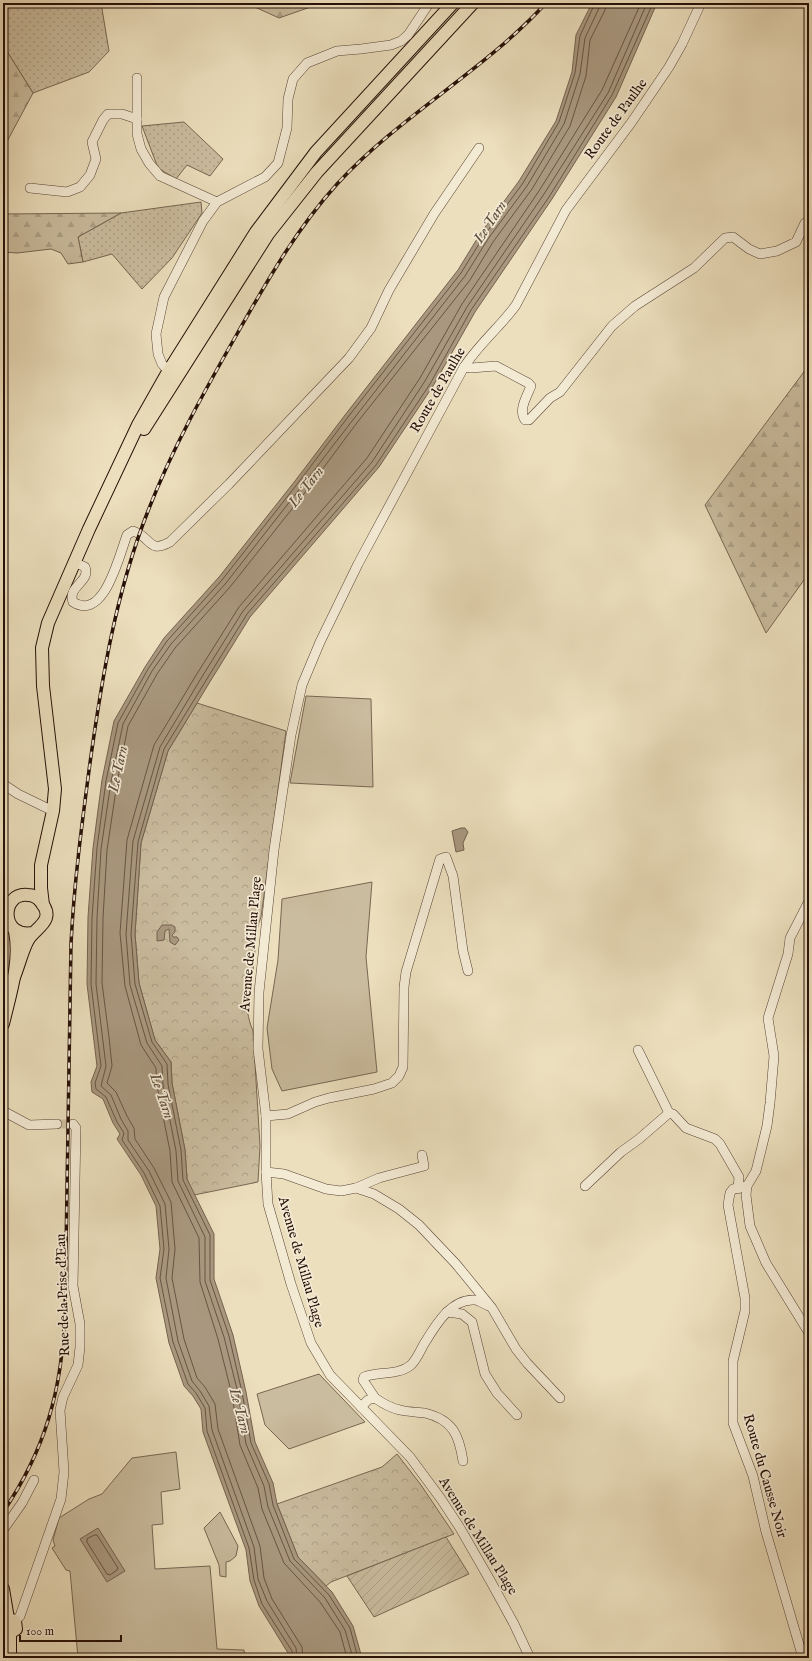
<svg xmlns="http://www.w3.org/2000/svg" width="812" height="1661" viewBox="0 0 812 1661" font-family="'IM FELL English',serif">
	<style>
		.grass { fill: url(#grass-dots); stroke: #786652 }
		.forest { fill: url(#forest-firs); stroke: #786652 }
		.park { fill: url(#park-crowns); stroke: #786652 }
		.garden { fill: url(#garden-furrows); stroke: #786652 }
		.pitch { fill: #cabc9e; stroke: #786652 }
		.water { fill: #a9987f; stroke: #75614f }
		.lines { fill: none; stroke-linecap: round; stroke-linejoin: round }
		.shore { stroke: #685443; stroke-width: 1 }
		.minor-tunnel { stroke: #cec0a2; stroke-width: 9; stroke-dasharray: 9 4.5; stroke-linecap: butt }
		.minor-casing { stroke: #584334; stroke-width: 10 }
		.major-casing { stroke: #260f07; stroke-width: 14 }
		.minor { stroke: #f3ead4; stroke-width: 9 }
		.major { stroke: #ecdfbd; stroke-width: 12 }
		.rail-casing { stroke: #260f07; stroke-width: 3.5 }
		.rail { stroke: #f3ead4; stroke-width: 2; stroke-dasharray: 6; stroke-linecap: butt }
		.labels { text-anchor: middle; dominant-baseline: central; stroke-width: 3.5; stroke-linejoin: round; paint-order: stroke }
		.street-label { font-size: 14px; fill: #260f07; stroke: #f3ead4 }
		.water-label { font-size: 15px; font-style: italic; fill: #614d3d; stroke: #f3ead4 }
	</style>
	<defs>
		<pattern id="grass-dots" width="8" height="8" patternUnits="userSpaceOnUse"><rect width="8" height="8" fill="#cabc9e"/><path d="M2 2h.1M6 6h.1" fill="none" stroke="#ada087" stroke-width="1.8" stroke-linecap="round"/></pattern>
		<pattern id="forest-firs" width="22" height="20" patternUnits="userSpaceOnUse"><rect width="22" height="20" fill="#cabc9e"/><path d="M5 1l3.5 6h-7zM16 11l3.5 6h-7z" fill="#ada087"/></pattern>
		<pattern id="park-crowns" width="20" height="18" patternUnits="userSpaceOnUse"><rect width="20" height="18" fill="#cabc9e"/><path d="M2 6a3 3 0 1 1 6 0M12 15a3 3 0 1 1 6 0" fill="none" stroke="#ada087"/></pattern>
		<pattern id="garden-furrows" width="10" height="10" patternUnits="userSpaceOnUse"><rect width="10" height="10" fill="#cabc9e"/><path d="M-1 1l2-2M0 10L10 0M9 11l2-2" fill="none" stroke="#ada087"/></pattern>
	</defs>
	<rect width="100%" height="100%" fill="#ecdfbd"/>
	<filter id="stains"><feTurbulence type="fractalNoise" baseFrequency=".005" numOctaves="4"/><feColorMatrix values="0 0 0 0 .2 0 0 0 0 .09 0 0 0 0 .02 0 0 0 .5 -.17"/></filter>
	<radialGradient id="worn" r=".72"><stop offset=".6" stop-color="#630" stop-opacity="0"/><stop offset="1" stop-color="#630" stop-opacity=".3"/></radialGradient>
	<g class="grass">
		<polygon points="3,3 101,3 109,51 89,72 33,93 3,45"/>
		<polygon points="184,122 223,159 210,176 187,165 176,179 158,168 142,126"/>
		<polygon points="201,202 202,213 172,258 142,289 112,254 83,262 78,237 121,213"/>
	</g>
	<g class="forest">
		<polygon points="246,3 322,3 279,18"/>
		<polygon points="3,45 33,93 3,149"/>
		<polygon points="121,213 78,237 83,262 68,264 61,253 51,249 17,253 3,252 3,214"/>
		<polygon points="809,365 809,573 766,633 705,505"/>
	</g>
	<g class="park">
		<path d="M 197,703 L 286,731 L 261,917 C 254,934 256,945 254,962 C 251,991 241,1002 253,1031 L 260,1146 L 258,1182 L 194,1195 L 187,1179 L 185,1150 L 172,1083 L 171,1062 L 155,1040 L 139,983 L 135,934 L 141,843 L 168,751 Z"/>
		<polygon points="397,1454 421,1485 454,1534 331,1582 326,1586 298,1557 277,1504 382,1467"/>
	</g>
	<polygon class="garden" points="446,1537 469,1574 374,1617 347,1576"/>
	<g class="pitch">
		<polygon points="306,696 371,699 373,787 290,783"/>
		<polygon points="372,882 366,957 377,1072 282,1091 272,1069 267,1028 278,960 282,899"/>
		<polygon points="319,1374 365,1422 289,1449 265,1425 257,1394"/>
		<polygon points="176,1452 180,1489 161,1492 163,1524 152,1525 155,1569 210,1566 217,1649 244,1650 245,1658 78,1658 70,1571 66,1570 52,1548 55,1546 53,1540 59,1518 89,1499 102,1494 132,1458"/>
		<polygon points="220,1512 238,1546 236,1556 230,1561 226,1562 226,1577 220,1576 219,1565 204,1528"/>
	</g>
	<g class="water">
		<polygon points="592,3 657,3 616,97 552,199 475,312 433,386 379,467 250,617 208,685 168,751 141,843 135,934 139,983 155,1040 171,1062 172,1083 185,1150 187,1179 214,1234 214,1279 233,1335 246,1392 255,1442 273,1483 277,1504 298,1557 332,1592 353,1626 362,1658 288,1658 288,1653 259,1606 250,1581 246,1550 203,1432 201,1409 193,1396 184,1386 169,1343 156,1278 160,1249 156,1206 141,1175 117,1139 120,1134 113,1123 103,1099 92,1092 91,1082 97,1066 87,984 88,917 93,848 102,780 114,721 145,667 164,638 219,577 295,481 345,415 458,270 480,234 519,181 556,121 572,72 576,35"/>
		<polygon points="461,828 465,828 468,832 463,843 464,850 456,852 452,831"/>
		<polygon points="162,925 172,925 175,927 175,932 172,935 173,937 177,937 179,940 175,945 170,942 169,929 165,931 164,940 157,941 157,932"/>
		<polygon points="98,1528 125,1571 107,1582 80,1539"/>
	</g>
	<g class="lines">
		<g class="shore">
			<polygon points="95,1535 97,1535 118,1568 117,1570 110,1575 107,1574 87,1542 87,1539"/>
			<polyline points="292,1658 292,1651 262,1604 254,1580 249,1548 207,1431 205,1408 196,1393 188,1384 173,1342 160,1278 164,1249 160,1206 144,1173 122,1140 124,1133 117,1122 106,1097 96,1089 95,1083 101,1066 91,984 92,918 97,848 106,781 118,723 148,669 167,641 222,580 298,483 348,417 461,273 484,236 523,183 559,122 575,73 580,36 595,3"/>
			<polyline points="297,1658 296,1648 267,1601 258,1579 254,1547 212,1430 209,1406 200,1391 192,1381 178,1341 166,1278 169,1249 165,1204 149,1171 128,1140 128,1131 121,1119 111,1095 101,1086 106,1066 96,984 97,918 101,849 111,782 123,724 152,671 171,644 226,583 302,486 352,421 465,276 488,239 527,186 564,124 580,74 585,38 599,8 600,3"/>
			<polyline points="303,1658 302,1647 272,1599 264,1578 260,1546 218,1429 215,1404 205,1387 197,1378 184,1339 172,1278 175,1249 171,1202 154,1168 135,1139 134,1128 127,1116 116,1092 107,1083 112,1066 109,1037 102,983 103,918 107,850 117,783 128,726 157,674 175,648 230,587 307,490 356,424 470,280 493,242 532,189 570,126 586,76 590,40 605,10 606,3"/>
			<polyline points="347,1658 340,1632 320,1602 284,1563 262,1509 258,1488 240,1445 232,1395 218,1339 200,1282 199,1238 172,1182 170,1151 157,1086 156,1068 141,1045 125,986 120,933 127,840 154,745 195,677 239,607 367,458 420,378 462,304 539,191 602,90 641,3"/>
			<polyline points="353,1658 345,1630 325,1598 290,1561 268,1507 264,1486 246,1444 238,1393 224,1337 205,1281 205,1237 178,1181 176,1151 163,1085 162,1066 147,1043 130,985 126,934 133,841 160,747 200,680 243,611 372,462 425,381 467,307 544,194 608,93 647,3"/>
			<polyline points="358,1658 350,1628 329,1595 294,1559 273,1505 269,1484 251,1443 242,1392 229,1336 210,1280 210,1235 183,1180 181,1150 168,1084 167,1064 152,1042 135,984 131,934 138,842 164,749 205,682 247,614 376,465 430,384 471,310 549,197 612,95 653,3"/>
		</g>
		<polyline class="minor-tunnel" points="57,1124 73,1124"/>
		<g class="minor-casing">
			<g id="minor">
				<polyline points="137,78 137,134 141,149 149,163 160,176 217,202"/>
				<polyline points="30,188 67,192 80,187 90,175 96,159 92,142 103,120 108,114 122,114 137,119"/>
				<path d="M 464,367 L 471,368 L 496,366 L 528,383 L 531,386 C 527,396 518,410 525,420 L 529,420 L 550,398 L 560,392 L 612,326 L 635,306 L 694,268 L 725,238 L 733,237 L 749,249 L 760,254 L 777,251 L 796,242 L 805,223"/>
				<polyline points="172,375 162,364 158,354 156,334 164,297 203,221 217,202 265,177 278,163 287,128 288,99 293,79 307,63 337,51 361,49 391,45 401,41 408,35 428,5"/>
				<path d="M 74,562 L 85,567 C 91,582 67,586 73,602 C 104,622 119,556 127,535 L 133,531 C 152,537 148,554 170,542 L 229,484 L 349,358 L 371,328 L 389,290 L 434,214 L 479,148"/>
				<polyline points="3,784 18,794 53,811"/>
				<polyline points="809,901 790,938 788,954 768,1018 774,1056 770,1103 767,1126 756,1171 747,1186 746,1195 750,1226 766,1263 809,1333"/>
				<polyline points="638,1050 669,1113"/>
				<polyline points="3,1111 29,1125 57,1124"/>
				<polyline points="266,1116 288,1114 315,1102 329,1098 374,1089 392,1083 399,1076 403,1067 404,987 406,972 440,859 446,857 453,876 463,951 468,971"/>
				<polyline points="266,1172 284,1174 326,1189 341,1191 356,1188 374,1194 399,1209 419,1225 456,1264 492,1308 516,1349 527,1363 560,1398"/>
				<polyline points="585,1186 621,1152 639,1139 669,1113 673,1114 686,1128 715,1139 720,1144 739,1177 738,1189"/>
				<polyline points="747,1186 733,1189 730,1193 728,1205 745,1298 745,1311 733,1361 733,1423 753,1476 766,1532 803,1658"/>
				<polyline points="356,1188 379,1178 424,1166 422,1155"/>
				<polyline points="447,1312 462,1314 472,1322 485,1374 497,1393 517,1415"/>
				<path d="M 375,1398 C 382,1403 391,1408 400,1410 C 408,1412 417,1412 425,1413 C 453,1420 459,1435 463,1461"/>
				<path d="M 361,1407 L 368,1400 L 375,1398 L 363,1380 L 364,1377 C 378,1371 398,1376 411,1365 C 417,1359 420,1351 424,1344 C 435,1326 451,1298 475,1300 C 479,1301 484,1304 489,1306"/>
				<polyline points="3,1530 22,1503 34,1480"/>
				<polyline points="15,1621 20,1616 61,1499 64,1472 60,1410 63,1397 78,1365 80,1347 80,1324 73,1286 76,1128 73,1124"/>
				<path d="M 530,1658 L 514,1624 L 491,1582 L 460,1528 L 441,1499 L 410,1457 L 330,1375 L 311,1343 L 291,1284 L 268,1204 L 266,1172 L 266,1116 L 258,1049 L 259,992 L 274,850 L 291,735 L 302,685 L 320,642 L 358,564 L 464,367 C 479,344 500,327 516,305 L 566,210 L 631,123 L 669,67 L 682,44 L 701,3"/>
			</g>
		</g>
		<g class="major-casing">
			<g id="major">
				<polyline points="144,429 268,234 317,172 473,3"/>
				<polyline points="43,905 41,888 41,865 53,811 55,789 43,686 42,648 48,623 89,529 138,425 168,372 256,232 316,152 453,3"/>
				<path d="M 14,977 C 19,965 22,951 28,940 C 34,928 57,921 41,902 C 38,898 33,895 28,895 C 0,892 0,939 33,933"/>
				<path d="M 3,1024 C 10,994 21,962 15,931"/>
				<polyline points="3,1589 8,1619"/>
				<polyline points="3,1625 8,1619 15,1621 16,1629 10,1633"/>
				<polyline points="10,1633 10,1658"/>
			</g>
		</g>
		<use href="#minor" class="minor"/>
		<use href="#major" class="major"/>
		<g class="rail-casing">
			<path id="rail" d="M 3,1512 C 46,1449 62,1389 65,1313 L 71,944 C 74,883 82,823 90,763 C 102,677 116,592 148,511 C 172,449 204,392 237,334 C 267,281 297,228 338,183 C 401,115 484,71 546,3"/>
		</g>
		<use href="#rail" class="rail"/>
	</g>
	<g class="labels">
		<g class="street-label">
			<text transform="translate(616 119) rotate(-54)">Route de Paulhe</text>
			<text transform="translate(438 390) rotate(-60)">Route de Paulhe</text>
			<text transform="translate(251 944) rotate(-85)">Avenue de Millau Plage</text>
			<text transform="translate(301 1262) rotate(74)">Avenue de Millau Plage</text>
			<text transform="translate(63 1295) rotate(-92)">Rue de la Prise d'Eau</text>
			<text transform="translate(765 1476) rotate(74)">Route du Causse Noir</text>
			<text transform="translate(478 1536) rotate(58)">Avenue de Millau Plage</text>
		</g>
		<g class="water-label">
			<text transform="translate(490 222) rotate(-57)">Le Tarn</text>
			<text transform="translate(306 487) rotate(-52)">Le Tarn</text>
			<text transform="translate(118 769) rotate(-78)">Le Tarn</text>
			<text transform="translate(162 1096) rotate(71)">Le Tarn</text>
			<text transform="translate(240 1411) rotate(75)">Le Tarn</text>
		</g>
	</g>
	<rect width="812" height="1661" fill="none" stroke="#ecdfbd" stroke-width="16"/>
	<rect x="4" y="4" width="804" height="1653" fill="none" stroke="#260f07" stroke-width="2"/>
	<rect x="8" y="8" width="796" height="1645" fill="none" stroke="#260f07"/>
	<path d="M20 1635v6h101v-6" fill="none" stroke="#260f07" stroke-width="2"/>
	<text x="26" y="1635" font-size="12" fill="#260f07" stroke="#f3ead4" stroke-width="3" paint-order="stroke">100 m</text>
	<rect width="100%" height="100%" filter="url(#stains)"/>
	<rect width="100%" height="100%" fill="url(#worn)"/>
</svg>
